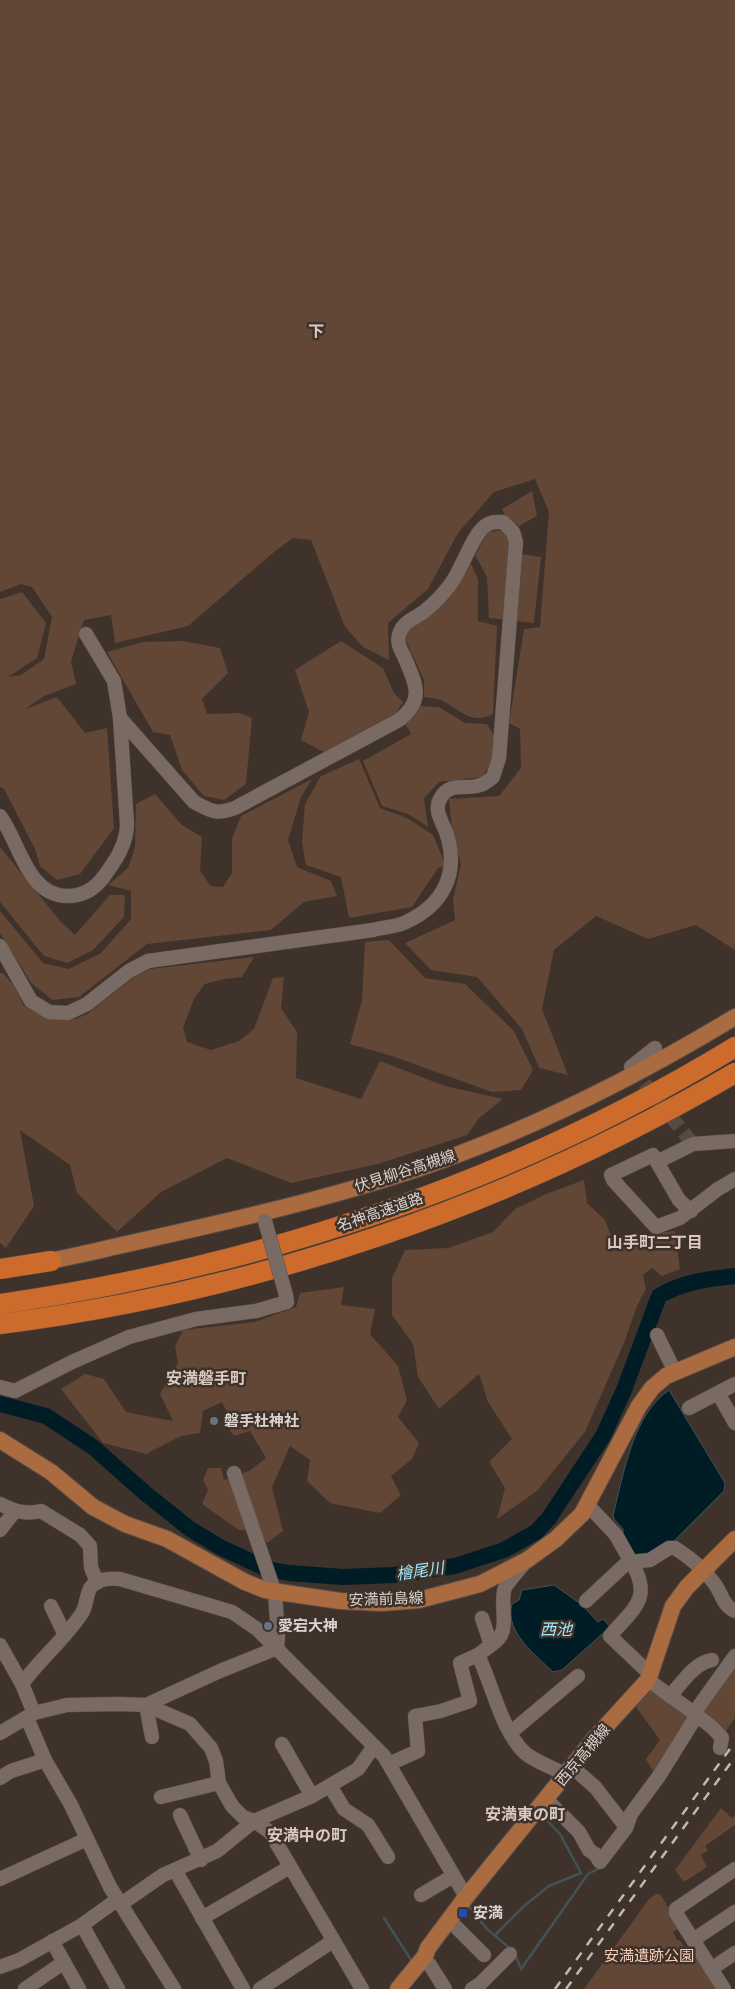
<svg xmlns="http://www.w3.org/2000/svg" width="735" height="1989" viewBox="0 0 735 1989" font-family="Figtree,'Noto Sans JP',sans-serif">
	<style>
		.green { fill: #624636 }
		.water { fill: #001c24; stroke: #425358 }
		.lines { fill: none; stroke-linecap: round; stroke-linejoin: round }
		.stream { stroke: #425358; stroke-width: 2.5 }
		.river { stroke: #001c24; stroke-width: 16 }
		.minor-tunnel { stroke: #564a44; stroke-width: 14; stroke-dasharray: 14 7; stroke-linecap: butt }
		.minor-casing { stroke: #584e48; stroke-width: 15 }
		.major-casing { stroke: #584e48; stroke-width: 18 }
		.highway-casing { stroke: #584e48; stroke-width: 21 }
		.minor { stroke: #796b63; stroke-width: 14 }
		.major { stroke: #ab6b41; stroke-width: 16 }
		.highway { stroke: #cc6b2b; stroke-width: 20 }
		.rail { stroke: #c1b8b4; stroke-width: 2.5; stroke-dasharray: 9 9; stroke-linecap: butt }
		.minor-bridge-casing { stroke: #584e48; stroke-width: 15; stroke-linecap: butt }
		.minor-bridge { stroke: #796b63; stroke-width: 14 }
		.worship-dot { fill: #6b7280; stroke: #3e322b; stroke-width: 2 }
		.transit-dot { fill: #1a4fb4; stroke: #3e322b; stroke-width: 2 }
		.labels { text-anchor: middle; dominant-baseline: central; stroke-width: 5; stroke-linejoin: round; paint-order: stroke }
		.street-label { font-size: 15px; fill: #dcd4d0; stroke: #3e322b }
		.poi-label { font-size: 15px; font-weight: bold; fill: #dcd4d0; stroke: #3e322b; text-anchor: start }
		.park-label { font-size: 15px; fill: #f8ceb7; stroke: #3e322b }
		.neighbourhood-label { font-size: 16px; font-weight: bold; fill: #d9c9c0; stroke: #3e322b }
		.water-label { font-size: 16px; font-style: italic; fill: #9fe7fa; stroke: #3e322b }
	</style>
	<rect width="100%" height="100%" fill="#3e322b"/>
	<g class="green">
		<polygon points="0,0 735,0 735,950 696,925 648,939 596,916 554,950 542,1009 568,1075 539,1068 522,1029 477,977 431,970 405,943 455,920 453,899 461,864 452,830 449,799 499,796 521,768 520,729 509,723 524,629 540,627 549,512 535,479 494,492 458,533 428,589 388,623 389,660 363,647 345,627 311,540 293,538 274,552 188,626 115,643 111,615 84,620 71,661 76,684 44,696 25,709 57,697 85,733 107,728 114,828 80,874 57,880 40,866 35,849 4,789 0,787 0,599 22,592 46,623 37,658 8,677 21,675 44,659 52,617 32,587 21,584 0,592"/>
		<polygon points="532,491 537,516 519,526 506,517 502,509"/>
		<polygon points="503,530 521,554 541,557 534,623 489,618 487,577 475,555 488,532"/>
		<path d="M 470,562 L 478,579 L 478,621 L 497,626 L 493,714 C 471,725 462,711 443,701 C 438,698 430,698 424,697 L 424,680 L 406,641 L 408,630 C 438,611 454,594 470,562 Z"/>
		<polygon points="183,641 220,648 228,673 202,699 207,714 240,713 252,718 246,784 224,800 204,796 182,770 170,735 153,732 107,652 143,642"/>
		<polygon points="341,641 383,668 394,693 403,702 396,713 324,752 301,740 309,712 295,670"/>
		<polygon points="419,706 439,707 465,723 487,724 494,736 491,765 481,777 439,782 424,798 428,827 408,814 382,806 363,761 411,734 405,723"/>
		<polygon points="359,759 380,808 407,818 433,835 446,866 438,868 412,907 349,918 341,877 306,865 302,842 305,804 321,776"/>
		<polygon points="312,779 301,797 288,840 297,867 331,881 337,896 304,902 271,930 147,944 79,997 53,1000 32,984 0,933 0,911 43,963 69,969 101,953 131,919 131,891 108,885 128,868 135,847 136,804 155,794 182,825 202,837 200,871 211,886 223,887 232,873 232,839 241,816"/>
		<polygon points="0,847 61,922 75,935 110,895 125,895 124,917 93,950 67,963 44,956 0,902"/>
		<polygon points="389,940 425,978 465,984 514,1031 533,1070 521,1090 492,1092 392,1056 350,1044 362,1000 365,942"/>
		<polygon points="254,957 242,977 224,979 205,984 195,997 183,1027 187,1042 211,1050 239,1041 254,1029 273,978 284,977 281,1008 297,1032 296,1078 361,1099 380,1061 445,1086 503,1099 479,1118 467,1135 378,1164 291,1183 227,1158 161,1192 117,1232 77,1193 70,1165 20,1130 34,1206 6,1248 0,1243 0,973 3,973 14,986 24,1006 41,1015 75,1019 87,1014 137,975 150,969"/>
		<polygon points="584,1180 587,1203 605,1220 612,1238 675,1231 680,1269 662,1276 652,1268 643,1275 646,1289 637,1306 624,1343 585,1432 537,1491 497,1519 505,1488 489,1462 512,1439 488,1402 479,1374 439,1409 418,1377 413,1344 392,1315 392,1278 405,1250 448,1248 493,1232 515,1209 546,1194"/>
		<polygon points="344,1287 341,1305 375,1309 370,1334 398,1366 407,1400 398,1417 419,1443 412,1459 391,1476 401,1495 380,1513 330,1503 307,1481 310,1460 290,1446 272,1487 283,1531 267,1543 258,1532 239,1530 202,1504 208,1490 203,1480 208,1468 221,1468 224,1480 249,1471 266,1458 250,1431 234,1436 230,1431 231,1420 222,1402 203,1411 200,1433 181,1436 146,1454 103,1443 61,1389 85,1374 104,1379 126,1412 173,1421 160,1394 178,1363 175,1346 183,1330 255,1322 296,1307 300,1293"/>
		<polygon points="735,1664 735,1718 724,1734 699,1712"/>
		<polygon points="648,1686 693,1715 655,1774 646,1759 660,1740 634,1704"/>
		<polygon points="721,1808 732,1818 735,1815 735,1825 705,1846 708,1850 701,1855 707,1867 684,1882 675,1870"/>
		<polygon points="656,1894 661,1895 680,1928 673,1932 677,1940 679,1940 684,1946 691,1948 719,1989 584,1989 649,1899"/>
	</g>
	<g class="water">
		<path d="M 669,1390 L 725,1483 L 724,1491 L 668,1547 L 635,1558 L 623,1535 L 623,1529 L 614,1519 L 613,1515 C 624,1473 632,1416 669,1390 Z"/>
		<path d="M 554,1585 L 582,1605 L 598,1622 L 603,1619 L 610,1627 L 562,1670 L 553,1672 C 536,1655 504,1632 512,1604 L 519,1600 L 522,1590 Z"/>
	</g>
	<g class="lines">
		<g class="stream">
			<polyline points="468,1905 487,1929 512,1950"/>
			<polyline points="384,1918 413,1963"/>
			<polyline points="495,1935 524,1906 549,1886 581,1873 560,1834 542,1815"/>
			<polyline points="515,1954 521,1969"/>
			<polyline points="521,1969 588,1874 598,1869 600,1865"/>
		</g>
		<path class="river" d="M 0,1404 L 46,1416 L 93,1447 L 145,1493 L 190,1529 L 220,1547 L 267,1569 L 289,1573 L 343,1577 L 394,1575 L 455,1566 L 504,1550 L 536,1532 L 549,1518 L 603,1436 L 624,1390 L 659,1296 C 682,1282 708,1279 735,1276"/>
		<polyline class="minor-tunnel" points="631,1067 693,1144"/>
		<g class="minor-casing">
			<g id="minor">
				<path d="M 0,816 C 20,843 27,896 68,896 C 82,896 93,890 102,879 C 114,863 127,845 127,824 L 120,718 L 114,681 L 86,634"/>
				<path d="M 0,946 L 31,1001 L 49,1012 L 68,1013 L 87,1004 L 129,971 L 148,961 L 373,930 C 383,927 397,927 406,922 C 443,905 459,874 447,835 C 444,824 433,811 440,799 C 450,780 467,791 480,785 C 485,784 489,780 493,777 L 499,758 L 516,542 L 513,532 L 503,522 C 497,522 491,521 485,526 C 473,534 461,571 450,585 C 443,594 435,603 426,610 C 417,618 402,621 399,635 C 397,643 400,649 404,656 C 415,683 426,699 399,720 L 235,808 C 216,815 211,811 194,802 L 120,718"/>
				<polyline points="631,1067 655,1048"/>
				<polyline points="735,1141 693,1144 657,1162 653,1155 611,1175 613,1180 656,1227 680,1218 718,1189 735,1179"/>
				<polyline points="657,1162 679,1200 691,1211"/>
				<polyline points="657,1335 675,1372"/>
				<polyline points="0,1387 15,1391 72,1362 129,1337 196,1319 256,1311 287,1302 286,1295"/>
				<polyline points="718,1393 735,1423"/>
				<polyline points="689,1408 735,1384"/>
				<polyline points="234,1473 275,1593 278,1636 277,1648"/>
				<path d="M 0,1504 C 14,1511 26,1515 41,1511 L 80,1535 L 90,1546 L 91,1567 L 97,1583"/>
				<polyline points="0,1530 15,1511"/>
				<path d="M 630,1560 C 654,1598 634,1608 610,1636 L 651,1675"/>
				<path d="M 631,1562 L 650,1560 L 669,1548 L 675,1548 C 689,1557 705,1570 714,1583 C 722,1593 722,1605 735,1611"/>
				<polyline points="586,1601 630,1560 616,1535 587,1504"/>
				<polyline points="51,1606 65,1635"/>
				<polyline points="0,1645 22,1684"/>
				<path d="M 491,1645 C 512,1633 500,1611 504,1591 C 505,1584 522,1567 527,1560"/>
				<path d="M 478,1655 C 492,1684 502,1732 525,1753 C 537,1763 553,1767 566,1775"/>
				<polyline points="648,1680 694,1713 713,1728 722,1738 720,1748"/>
				<path d="M 670,1696 C 682,1683 694,1663 712,1660"/>
				<polyline points="146,1705 220,1671 277,1648"/>
				<polyline points="146,1705 152,1737"/>
				<path d="M 34,1713 L 22,1684 C 40,1659 65,1639 82,1613 C 87,1605 86,1594 91,1587 C 98,1578 110,1578 120,1579 L 232,1612 L 257,1629 L 384,1756 L 466,1897"/>
				<polyline points="694,1713 735,1656"/>
				<polyline points="27,1718 45,1760 71,1805 110,1887 174,1989"/>
				<polyline points="0,1733 34,1713 67,1705 119,1704 146,1705 190,1724 211,1748 216,1761 219,1783 232,1806 243,1817 254,1821 270,1832 362,1989"/>
				<polyline points="510,1733 578,1676"/>
				<polyline points="282,1744 312,1796"/>
				<polyline points="389,1764 418,1751 415,1716 441,1711 470,1701 460,1663 478,1655 491,1645 482,1618"/>
				<polyline points="572,1767 595,1787 626,1827"/>
				<polyline points="0,1778 11,1771 45,1760"/>
				<polyline points="330,1786 344,1809 368,1825 388,1857"/>
				<polyline points="161,1797 219,1783"/>
				<polyline points="546,1799 579,1832 589,1850 595,1854 600,1862 626,1828 631,1814 659,1776 697,1715"/>
				<polyline points="180,1815 201,1860"/>
				<polyline points="175,1870 243,1989"/>
				<polyline points="0,1879 87,1839"/>
				<polyline points="421,1895 453,1876"/>
				<polyline points="121,1904 163,1875 217,1851 254,1821 312,1796 358,1769 374,1746"/>
				<polyline points="202,1918 290,1867"/>
				<polyline points="450,1921 484,1955"/>
				<polyline points="82,1925 118,1989"/>
				<polyline points="693,1940 735,1912"/>
				<polyline points="52,1941 79,1989"/>
				<polyline points="423,1958 430,1965 445,1989"/>
				<polyline points="0,1967 19,1960 82,1925 118,1899"/>
				<polyline points="711,1969 735,1953"/>
				<polyline points="25,1989 64,1962"/>
				<polyline points="260,1989 333,1941"/>
				<polyline points="472,1989 480,1984 510,1954"/>
				<polyline points="724,1989 676,1913 676,1909 735,1869"/>
			</g>
		</g>
		<g class="major-casing">
			<g id="major">
				<path d="M 38,1264 C 62,1258 85,1254 109,1248 C 208,1226 308,1204 405,1173 C 521,1135 631,1080 735,1017"/>
				<polyline points="0,1440 51,1472 93,1507 125,1524 167,1539 245,1582 265,1590 340,1601 382,1603 419,1600 480,1584 527,1560 556,1539 582,1514 639,1406 652,1388 666,1376 735,1347"/>
				<polyline points="398,1989 425,1956 428,1948 466,1897 595,1738 648,1680 673,1606 687,1587 735,1539"/>
			</g>
		</g>
		<g class="highway-casing">
			<g id="highway">
				<polyline points="0,1269 51,1261"/>
				<path d="M 0,1304 C 258,1267 512,1183 735,1047"/>
				<path d="M 0,1324 C 259,1291 510,1205 735,1073"/>
			</g>
		</g>
		<use href="#minor" class="minor"/>
		<use href="#major" class="major"/>
		<use href="#highway" class="highway"/>
		<g class="rail">
			<polyline points="555,1989 735,1742"/>
			<polyline points="566,1989 735,1757"/>
		</g>
		<g class="minor-bridge-casing">
			<polyline id="minor-bridge" points="265,1221 286,1295"/>
		</g>
		<use href="#minor-bridge" class="minor-bridge"/>
	</g>
	<g class="worship-dot">
		<circle cx="214" cy="1421" r="5"/>
		<circle cx="268" cy="1626" r="5"/>
	</g>
	<rect class="transit-dot" x="458" y="1908" width="10" height="10" rx="2.5"/>
	<g class="labels">
		<g class="street-label">
			<text transform="translate(405 1171) rotate(-18)">伏見柳谷高槻線</text>
			<text transform="translate(380 1212) rotate(-19)">名神高速道路</text>
			<text transform="translate(386 1599) rotate(-2)">安満前島線</text>
			<text transform="translate(583 1755) rotate(-50)">西京高槻線</text>
		</g>
		<g class="poi-label">
			<text x="224" y="1421">磐手杜神社</text>
			<text x="278" y="1626">愛宕大神</text>
			<text x="473" y="1913">安満</text>
		</g>
		<g class="park-label">
			<text x="649" y="1956">安満遺跡公園</text>
		</g>
		<g class="neighbourhood-label">
			<text x="316" y="331">下</text>
			<text x="655" y="1242">山手町二丁目</text>
			<text x="206" y="1378">安満磐手町</text>
			<text x="525" y="1814">安満東の町</text>
			<text x="307" y="1835">安満中の町</text>
		</g>
		<g class="water-label">
			<text transform="translate(420 1571) rotate(-8)">檜尾川</text>
			<text x="556" y="1629">西池</text>
		</g>
	</g>
</svg>
